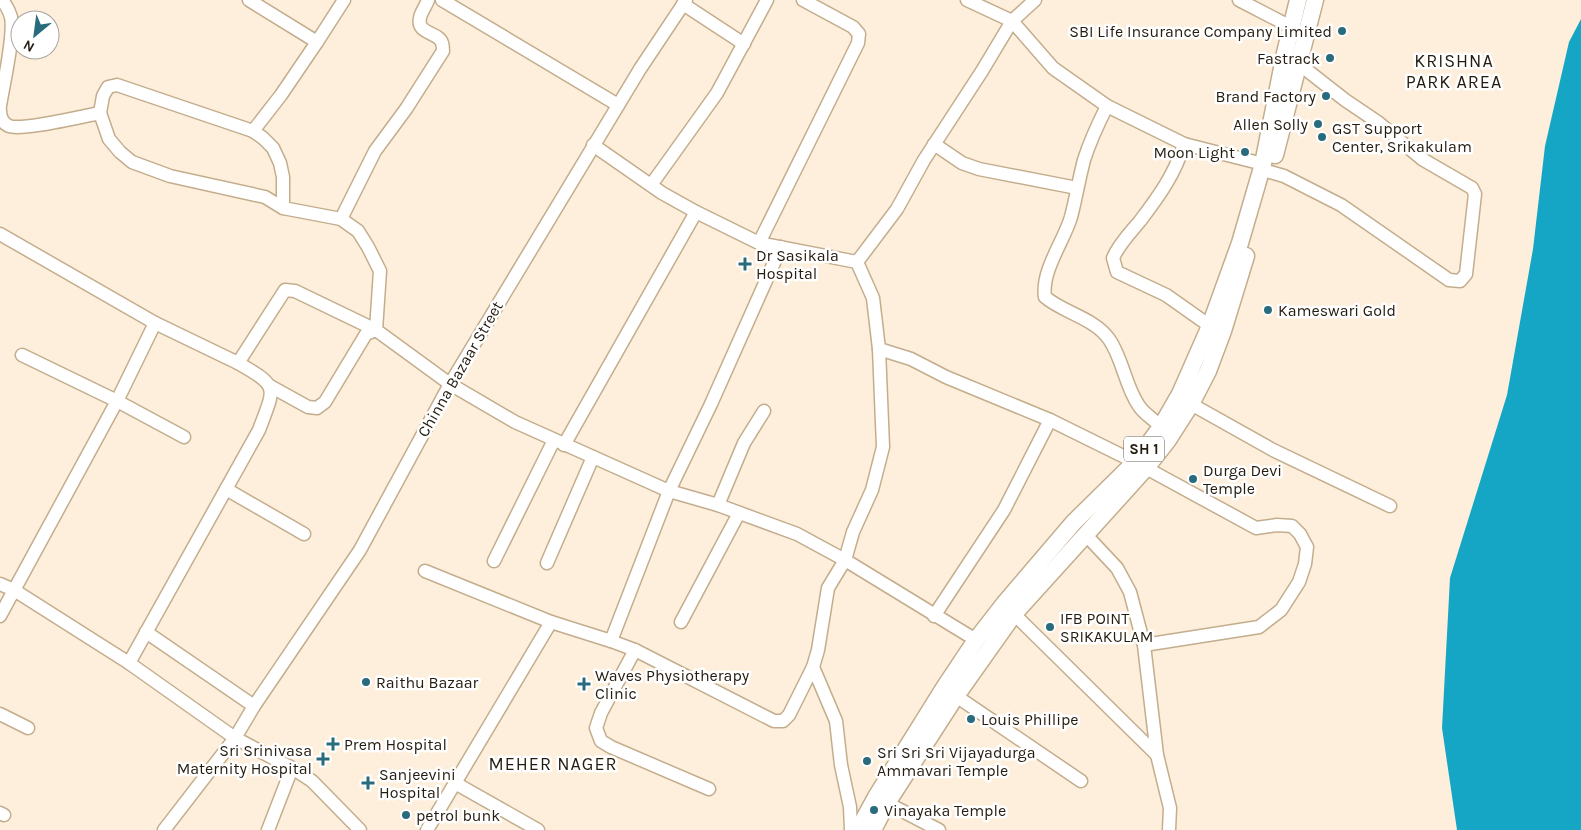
<svg xmlns="http://www.w3.org/2000/svg" width="1581" height="830" viewBox="0 0 1581 830" font-family="Karla,sans-serif">
	<style>
		.water { fill: #16a6c5 }
		.lines { fill: none; stroke-linecap: round; stroke-linejoin: round }
		.minor-casing { stroke: #c3ad8d; stroke-width: 15 }
		.major-casing { stroke: #c3ad8d; stroke-width: 19 }
		.minor { stroke: #fff; stroke-width: 12 }
		.major { stroke: #fff; stroke-width: 16 }
		.poi-dot { fill: #286b7d; stroke: #fff; stroke-width: 2 }
		.labels { text-anchor: middle; dominant-baseline: central; stroke-width: 5; stroke-linejoin: round; paint-order: stroke }
		.shield { fill: #fff; stroke: #666058; stroke-width: 1 }
		.shield-label { font-size: 15px; font-weight: bold; fill: #251c10 }
		.poi-label { font-size: 16px; fill: #251c10; stroke: #fff; text-anchor: start }
		.street-label { font-size: 16px; fill: #251c10; stroke: #fff }
		.neighbourhood-label { font-size: 18px; letter-spacing: 1px; fill: #251c10; stroke: #fff }
	</style>
	<rect width="100%" height="100%" fill="#fdefdb"/>
	<polygon class="water" points="1581,19 1581,830 1457,830 1442,728 1450,578 1507,395 1533,249 1545,146 1569,42"/>
	<g class="lines">
		<g class="minor-casing">
			<g id="minor">
				<polyline points="249,0 317,42 281,95 253,131"/>
				<polyline points="442,0 618,105"/>
				<polyline points="967,0 1012,21 1053,68 1107,106"/>
				<polyline points="1239,0 1291,27"/>
				<polyline points="683,4 744,44"/>
				<polyline points="317,42 344,0"/>
				<path d="M 0,106 C 3,86 15,35 11,17 C 9,10 6,5 2,0"/>
				<path d="M 0,110 C 0,117 2,123 9,126 C 22,131 83,116 100,113 L 109,139 L 120,152 L 132,162 L 170,176 L 265,197 L 283,208 L 341,219 L 358,231 L 368,247 L 380,271 L 376,330 L 450,384 L 515,422 L 669,491 L 718,505 L 797,534 L 845,560 L 976,640"/>
				<polyline points="100,113 103,96 108,87 117,85 253,131 263,138 273,148 280,163 283,177 283,208"/>
				<polyline points="934,144 962,163 979,169 1077,188"/>
				<path d="M 1184,144 C 1175,174 1159,196 1140,221 C 1130,233 1119,244 1113,258 L 1117,272 L 1166,295 L 1210,326"/>
				<polyline points="593,145 662,193 696,212 759,243 857,262 873,298 879,349 883,447 872,490 853,532 845,560 828,588 818,650 813,667"/>
				<polyline points="1270,172 1284,176 1341,205 1449,280 1460,281 1466,274 1475,194 1472,188 1422,159 1379,123 1345,100 1299,64"/>
				<polyline points="651,185 717,93 767,0"/>
				<path d="M 341,219 L 375,151 L 406,109 L 443,51 C 443,48 443,46 442,43 C 439,32 416,34 420,18 C 421,12 426,6 428,0"/>
				<polyline points="0,234 155,323 117,401 0,616"/>
				<polyline points="759,243 858,43 859,34 853,27 803,0"/>
				<polyline points="857,262 897,209 924,160 982,71 1012,21 1035,0"/>
				<polyline points="155,323 238,363 285,290 295,291 376,330"/>
				<polyline points="879,349 911,359 946,377 1050,420 1135,462"/>
				<polyline points="22,355 117,401 184,437"/>
				<polyline points="270,386 308,407 317,408 325,402 366,334 376,330"/>
				<polyline points="1191,404 1273,450 1390,506"/>
				<path d="M 1161,427 C 1155,420 1144,414 1139,406 C 1125,386 1123,359 1109,339 C 1094,318 1064,313 1045,297 C 1041,271 1064,241 1071,217 C 1076,198 1079,179 1084,160 C 1090,141 1098,124 1107,106 L 1184,144 L 1263,164"/>
				<polyline points="564,445 696,212"/>
				<polyline points="226,489 304,534"/>
				<polyline points="718,505 744,443 764,411"/>
				<polyline points="1086,535 1117,568 1130,592 1144,645 1157,755 1170,808 1169,830"/>
				<polyline points="494,561 554,440"/>
				<polyline points="547,563 593,457"/>
				<polyline points="425,571 551,622"/>
				<polyline points="0,584 14,590 129,663 235,738 292,768 312,781 360,830"/>
				<polyline points="1014,614 1157,755"/>
				<polyline points="934,616 1004,510 1050,420"/>
				<polyline points="681,622 739,513"/>
				<polyline points="146,632 254,706"/>
				<polyline points="611,641 669,491 711,404 781,247"/>
				<polyline points="1144,645 1259,627 1281,610 1299,582 1305,564 1307,547 1300,534 1292,526 1277,525 1256,528 1146,468"/>
				<polyline points="635,650 601,713 596,728 601,741 611,747 709,789"/>
				<path d="M 129,663 L 259,430 C 275,387 280,387 238,363"/>
				<polyline points="956,696 1081,781"/>
				<polyline points="0,714 28,728"/>
				<polyline points="455,783 538,830"/>
				<polyline points="887,803 939,830"/>
				<polyline points="0,813 4,815"/>
				<polyline points="164,830 235,738 254,706 360,550 450,384 640,69 686,0"/>
				<polyline points="268,830 292,768"/>
				<polyline points="427,830 551,622 611,641 635,650 774,721 783,721 789,715 813,667 836,721 841,765 850,807 851,830"/>
			</g>
		</g>
		<g class="major-casing">
			<g id="major">
				<polyline points="1275,155 1315,0"/>
				<polyline points="858,830 876,797 944,688 976,640 1004,604 1074,522 1135,462 1161,427 1180,394 1210,326 1240,243 1263,164 1285,53 1298,0"/>
				<polyline points="873,830 887,803 956,696 1014,614 1146,468 1168,440 1191,404 1208,371 1223,331 1246,256"/>
			</g>
		</g>
		<use href="#minor" class="minor"/>
		<use href="#major" class="major"/>
	</g>
	<g class="poi-dot">
		<circle cx="1342" cy="31" r="5"/>
		<circle cx="1330" cy="58" r="5"/>
		<circle cx="1326" cy="96" r="5"/>
		<circle cx="1318" cy="124" r="5"/>
		<circle cx="1322" cy="137" r="5"/>
		<circle cx="1245" cy="152" r="5"/>
		<path d="M742.5 256.5h5v5h5v5h-5v5h-5v-5h-5v-5h5z"/>
		<circle cx="1268" cy="310" r="5"/>
		<circle cx="1193" cy="479" r="5"/>
		<circle cx="1050" cy="627" r="5"/>
		<circle cx="366" cy="682" r="5"/>
		<path d="M581.5 676.5h5v5h5v5h-5v5h-5v-5h-5v-5h5z"/>
		<circle cx="971" cy="719" r="5"/>
		<path d="M330.5 736.5h5v5h5v5h-5v5h-5v-5h-5v-5h5z"/>
		<path d="M320.5 751.5h5v5h5v5h-5v5h-5v-5h-5v-5h5z"/>
		<circle cx="867" cy="761" r="5"/>
		<path d="M365.5 775.5h5v5h5v5h-5v5h-5v-5h-5v-5h5z"/>
		<circle cx="874" cy="810" r="5"/>
		<circle cx="406" cy="815" r="5"/>
	</g>
	<g class="labels">
		<rect class="shield" x="1124" y="436.5" width="40" height="25" rx="4"/>
		<g class="shield-label">
			<text x="1144" y="449">SH 1</text>
		</g>
		<g class="poi-label">
			<text x="1332" y="31" text-anchor="end">SBI Life Insurance Company Limited</text>
			<text x="1320" y="58" text-anchor="end">Fastrack</text>
			<text x="1316" y="96" text-anchor="end">Brand Factory</text>
			<text x="1308" y="124" text-anchor="end">Allen Solly</text>
			<text x="1332" y="128">GST Support<tspan x="1332" dy="18">Center, Srikakulam</tspan></text>
			<text x="1235" y="152" text-anchor="end">Moon Light</text>
			<text x="756" y="255">Dr Sasikala<tspan x="756" dy="18">Hospital</tspan></text>
			<text x="1278" y="310">Kameswari Gold</text>
			<text x="1203" y="470">Durga Devi<tspan x="1203" dy="18">Temple</tspan></text>
			<text x="1060" y="618">IFB POINT<tspan x="1060" dy="18">SRIKAKULAM</tspan></text>
			<text x="595" y="675">Waves Physiotherapy<tspan x="595" dy="18">Clinic</tspan></text>
			<text x="376" y="682">Raithu Bazaar</text>
			<text x="981" y="719">Louis Phillipe</text>
			<text x="344" y="744">Prem Hospital</text>
			<text x="312" y="750" text-anchor="end">Sri Srinivasa<tspan x="312" dy="18">Maternity Hospital</tspan></text>
			<text x="877" y="752">Sri Sri Sri Vijayadurga<tspan x="877" dy="18">Ammavari Temple</tspan></text>
			<text x="379" y="774">Sanjeevini<tspan x="379" dy="18">Hospital</tspan></text>
			<text x="884" y="810">Vinayaka Temple</text>
			<text x="416" y="815">petrol bunk</text>
		</g>
		<g class="street-label">
			<text transform="translate(460 369) rotate(-60)">Chinna Bazaar Street</text>
		</g>
		<g class="neighbourhood-label">
			<text x="1454" y="61">KRISHNA<tspan x="1454" dy="21">PARK AREA</tspan></text>
			<text x="553" y="764">MEHER NAGER</text>
		</g>
	</g>
	<g transform="translate(35 35) rotate(209)"><circle r="24" fill="#ffffff" stroke="#a8a49f"/>
	<path d="M0-4L9 19L0 12L-9 19Z" fill="#286b7d"/>
	<text y="-8" font-size="14" font-weight="bold" text-anchor="middle" fill="#251c10">N</text>
	</g>
</svg>
